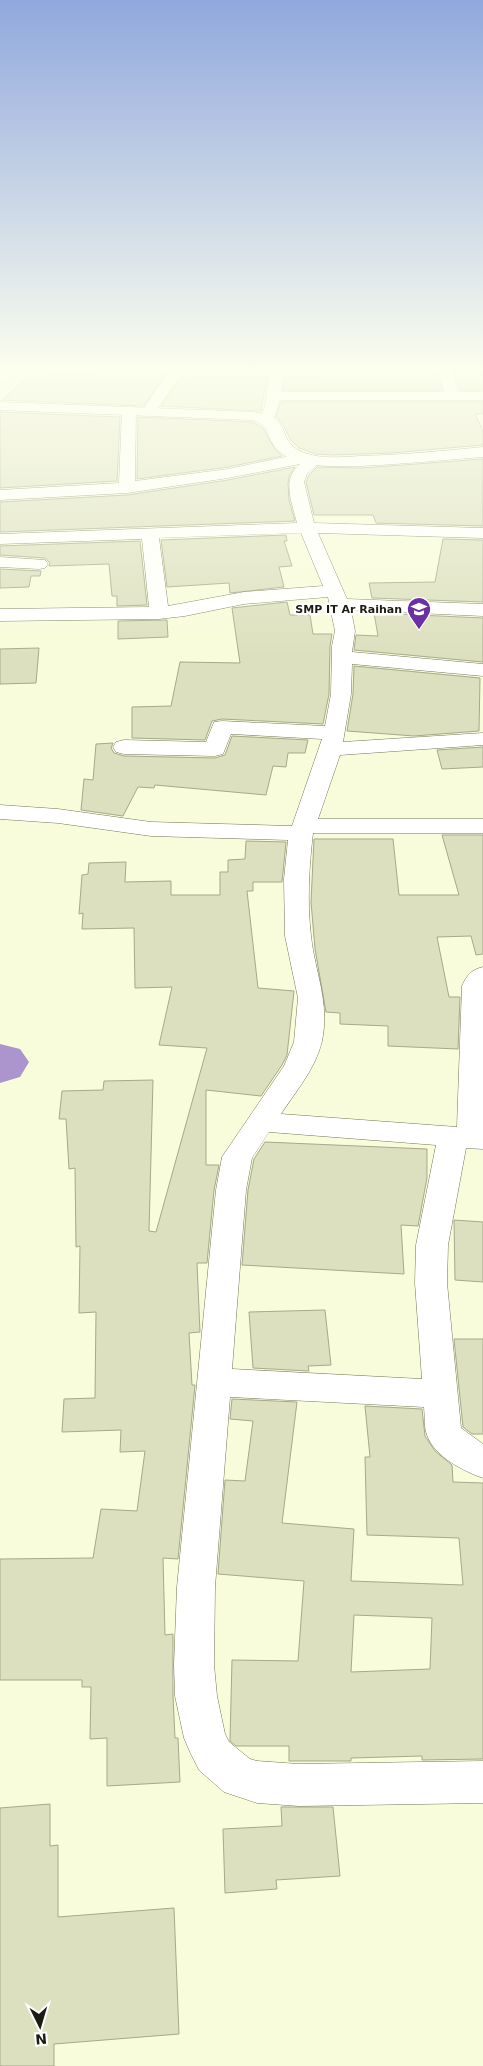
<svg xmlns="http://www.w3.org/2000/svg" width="483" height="2066" viewBox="0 0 483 2066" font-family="'DejaVu Sans',sans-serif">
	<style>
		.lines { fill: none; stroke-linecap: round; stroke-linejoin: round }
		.river { fill: #ac95cc; fill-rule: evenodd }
		.building { fill: #dce0be; stroke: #a6a98a; fill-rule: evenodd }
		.minor-casing { stroke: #747759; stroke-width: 1 }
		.secondary-casing { stroke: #747759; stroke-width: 1 }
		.minor { fill: #fff; fill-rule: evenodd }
		.secondary { fill: #fff; fill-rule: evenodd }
		.labels { text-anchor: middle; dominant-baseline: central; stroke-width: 5; stroke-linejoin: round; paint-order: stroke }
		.far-poi-label { font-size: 11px; font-weight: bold; fill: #1c1d11; stroke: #fff; text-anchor: end }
	</style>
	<rect width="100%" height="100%" fill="#f8fcda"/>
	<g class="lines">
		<polygon class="river" points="0,1044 20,1049 29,1062 20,1077 0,1083"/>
	</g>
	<g class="building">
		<polygon points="36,370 65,374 68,372 89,374 93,370 168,370 143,406 2,400"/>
		<polygon points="186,370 200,370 194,376 267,376 261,411 161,406"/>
		<polygon points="320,370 430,370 430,372 437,372 442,390 283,390 285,376 320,377"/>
		<polygon points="455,371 483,371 483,390 460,390"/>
		<polygon points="281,402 483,402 483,414 475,414 483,431 483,445 391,453 334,455 316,454 299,448 290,439 283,424 276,417"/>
		<polygon points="0,412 120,417 117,481 0,488"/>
		<polygon points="138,417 252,422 263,428 274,448 282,456 228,467 137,479"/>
		<polygon points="483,459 483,526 376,523 373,515 314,515 306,482 309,475 317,467 362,468"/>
		<polygon points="295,467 289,476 288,484 289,500 295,521 0,532 0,502 127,495 228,480"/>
		<polygon points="286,535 287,541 284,541 292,566 279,567 284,587 230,593 229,583 167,587 161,540"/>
		<polygon points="443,539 483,540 483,602 372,598 369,583 435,582"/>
		<polygon points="140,541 147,605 117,606 117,596 112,596 109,564 49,566 50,563 45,558 0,555 0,546"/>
		<polygon points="0,569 41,571 40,576 31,576 29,587 0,588"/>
		<polygon points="287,602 290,615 310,615 313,634 332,634 330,646 329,694 323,724 222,719 212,721 205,740 132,738 132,707 171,706 180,662 240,663 232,608"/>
		<polygon points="374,613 483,618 483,662 354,650 356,635 378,636"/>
		<polygon points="167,620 168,637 118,639 118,621"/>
		<polygon points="39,648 36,683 0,684 0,649"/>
		<polygon points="354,666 480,678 479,731 414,736 347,731 353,694"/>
		<polygon points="232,736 308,740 305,753 288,753 286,767 273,766 266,795 155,785 154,788 138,787 123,816 81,810 84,779 93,780 96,744 113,743 111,748 114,753 124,756 215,758 225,755"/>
		<polygon points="483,747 483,767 442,769 437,750"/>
		<polygon points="442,835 483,835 483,954 476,955 471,936 437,937 449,997 460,997 458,1049 388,1046 388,1026 340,1024 340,1013 326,1012 315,949 311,902 314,839 393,839 399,895 459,895"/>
		<polygon points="246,841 286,842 282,882 253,882 253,891 247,891 258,988 294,991 287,1055 282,1065 261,1096 206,1090 206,1165 219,1165 214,1190 207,1263 197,1263 200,1332 189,1333 192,1385 195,1385 178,1559 163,1558 165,1635 173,1634 173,1696 175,1738 178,1738 180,1782 107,1786 107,1738 90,1739 91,1687 82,1687 82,1680 0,1680 0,1559 93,1558 101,1509 137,1511 145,1451 120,1452 121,1430 62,1432 64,1399 95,1398 96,1312 79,1313 80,1246 76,1247 75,1168 69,1169 66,1119 59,1119 62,1091 103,1090 104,1081 153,1080 149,1231 156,1232 207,1048 159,1045 172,987 135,988 134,928 82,929 83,913 79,914 82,875 88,874 89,863 126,862 125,882 171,881 171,895 220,895 220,872 228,872 228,860 245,859"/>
		<polygon points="265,1142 427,1149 427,1178 418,1226 401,1225 404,1274 242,1265 248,1190 254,1159"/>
		<polygon points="454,1220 483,1222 483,1282 455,1280"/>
		<polygon points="325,1310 331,1365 308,1366 309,1371 253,1368 249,1312"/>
		<polygon points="454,1339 483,1339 483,1434 472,1434 463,1427"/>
		<path d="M 232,1399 L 297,1402 L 282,1523 L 354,1529 L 351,1581 L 463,1585 L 459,1538 L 367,1535 L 365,1457 L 370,1457 L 365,1406 L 422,1409 L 425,1436 L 435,1451 L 452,1465 L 453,1482 L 483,1483 L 483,1759 L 422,1760 L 422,1756 L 351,1758 L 351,1761 L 289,1761 L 289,1746 L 236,1746 L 230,1741 L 232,1660 L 298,1661 L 304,1581 L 218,1574 L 225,1480 L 245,1481 L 253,1421 L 230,1419 ZM 354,1615 L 432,1618 L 430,1669 L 351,1672 Z"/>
		<polygon points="50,1804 50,1846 58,1845 58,1917 174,1908 179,2034 54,2044 54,2066 0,2066 0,1808"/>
		<polygon points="281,1807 333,1807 340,1876 276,1880 277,1889 225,1893 223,1829 282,1826"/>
	</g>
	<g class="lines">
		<g class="minor-casing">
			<g id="minor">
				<polygon points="3,370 20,370 5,381 0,382 0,372"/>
				<polygon points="170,370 184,370 154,414 144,414 142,411"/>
				<polygon points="270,370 284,370 281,392 444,392 439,370 453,370 458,392 483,392 483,400 280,400 272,423 262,423 259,420 265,407"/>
				<path d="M 129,406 L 134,407 L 136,410 L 135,481 L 228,469 L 304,453 L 320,457 L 322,460 L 307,474 L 304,482 L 314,523 L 483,528 L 483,538 L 318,533 L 347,599 L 483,604 L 483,616 L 351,610 L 355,631 L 352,652 L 483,664 L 483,676 L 352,664 L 351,694 L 343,742 L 483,733 L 483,745 L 340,755 L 318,819 L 483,819 L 483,833 L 313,833 C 309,867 307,901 311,936 C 315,973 330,1002 322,1041 C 316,1068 296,1091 281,1114 L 457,1127 L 462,986 C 467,975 471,970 483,967 L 483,1149 L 466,1148 L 448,1245 L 447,1283 L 461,1428 L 483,1444 L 483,1478 C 463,1471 434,1456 427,1435 C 424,1427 425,1416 424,1407 L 230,1397 L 215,1587 L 214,1665 L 217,1696 L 225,1734 L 229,1742 L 250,1759 L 257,1761 L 299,1764 L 483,1761 L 483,1803 L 299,1806 L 257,1803 L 224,1792 L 199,1770 L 190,1752 L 184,1738 L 175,1696 L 174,1665 L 177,1587 L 216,1190 L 222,1157 L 284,1066 L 294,1042 L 298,998 L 285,936 L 284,879 L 288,840 L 151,836 L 58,823 L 0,819 L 0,805 L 58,809 L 151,822 L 292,826 L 322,739 L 231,734 L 223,754 L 215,756 L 124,754 L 116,752 L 113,747 L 116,742 L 124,740 L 206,742 L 214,722 L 222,721 L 325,726 L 331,694 L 332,646 L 335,631 L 328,597 L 244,604 L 185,616 L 159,619 L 0,621 L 0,609 L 149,607 L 142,539 L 0,544 L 0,534 L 297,523 C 292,502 281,480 300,464 L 228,478 L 127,493 L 0,500 L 0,490 L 119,483 L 122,410 L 124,407 ZM 301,533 L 323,586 L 244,592 L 168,606 L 159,538 ZM 269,1132 L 436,1145 L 416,1245 L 415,1283 L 422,1379 L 232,1369 L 246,1190 L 252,1158 Z"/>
				<polygon points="0,557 45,560 48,564 45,568 39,569 0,567"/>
			</g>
		</g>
		<g class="secondary-casing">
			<path id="secondary" d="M 0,402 L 253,412 C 259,413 266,414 272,417 C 290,426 278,444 307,454 C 324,459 343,457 360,456 C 401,455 442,451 483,447 L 483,457 C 443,460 402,464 362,466 C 340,466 318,468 297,461 C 288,458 278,453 273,444 C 265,431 270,426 252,420 L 0,410 Z"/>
		</g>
		<use href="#minor" class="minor"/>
		<use href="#secondary" class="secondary"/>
	</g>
	<linearGradient id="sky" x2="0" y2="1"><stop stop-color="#90a8dd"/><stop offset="0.56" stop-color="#fcfeee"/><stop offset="1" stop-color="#fcfeee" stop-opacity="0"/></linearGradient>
	<rect width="483" height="659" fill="url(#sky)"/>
	<defs>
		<g id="school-pin" transform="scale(1.25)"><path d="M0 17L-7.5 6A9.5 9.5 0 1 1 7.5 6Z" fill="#6c30a6" stroke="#fff"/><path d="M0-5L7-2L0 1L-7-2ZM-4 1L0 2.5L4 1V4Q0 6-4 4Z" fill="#fff"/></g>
	</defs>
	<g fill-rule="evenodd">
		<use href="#school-pin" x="419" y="609"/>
	</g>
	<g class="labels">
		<g class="far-poi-label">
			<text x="402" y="609">SMP IT Ar Raihan</text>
		</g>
	</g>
	<g transform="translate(40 2026) rotate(175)" stroke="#ffffff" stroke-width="4" paint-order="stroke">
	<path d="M0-4L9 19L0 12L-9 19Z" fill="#1c1d11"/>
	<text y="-8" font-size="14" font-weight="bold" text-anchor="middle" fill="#1c1d11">N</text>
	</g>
</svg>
